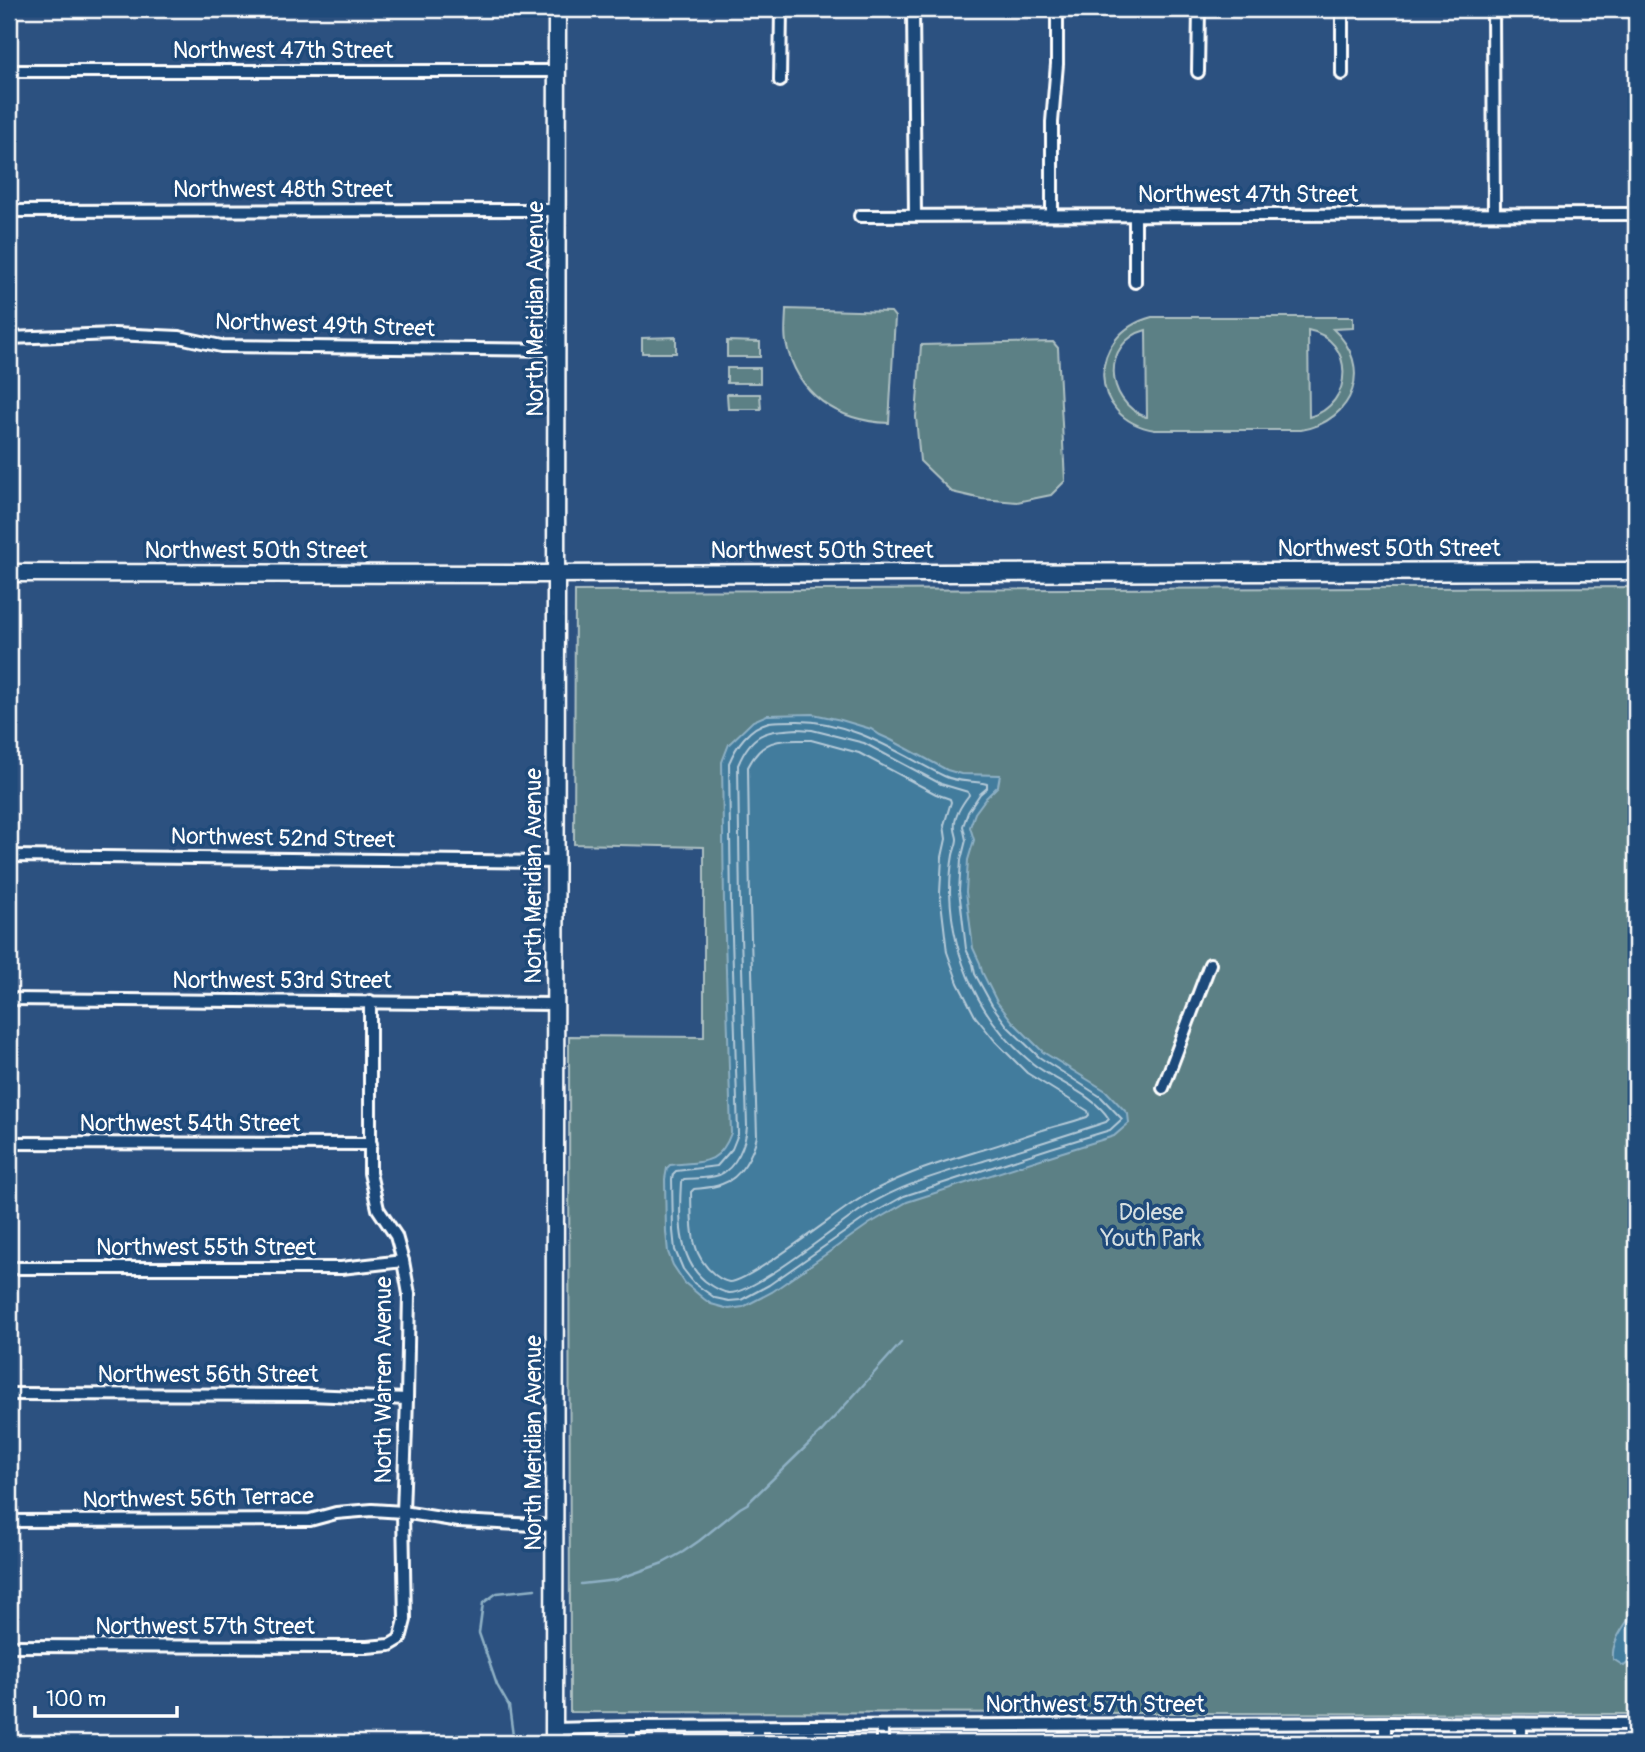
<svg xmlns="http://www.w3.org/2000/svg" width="1645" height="1752" viewBox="0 0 1645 1752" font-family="Pangolin,sans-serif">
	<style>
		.green { fill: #5c8085; stroke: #aec0c2; stroke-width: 2; fill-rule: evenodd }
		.water { fill: #437b9d; stroke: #8eb0c4; stroke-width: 2 }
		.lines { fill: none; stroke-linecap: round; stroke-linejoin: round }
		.shore { stroke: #b4cad8; stroke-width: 2 }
		.stream { stroke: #8eb0c4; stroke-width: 2.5 }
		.minor-casing { stroke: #fff; stroke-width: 16 }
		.secondary-casing { stroke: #fff; stroke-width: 21 }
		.minor { stroke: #1f4a7a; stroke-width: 10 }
		.secondary { stroke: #1f4a7a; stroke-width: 16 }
		.labels { text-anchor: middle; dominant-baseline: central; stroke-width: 7; stroke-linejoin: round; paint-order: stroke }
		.street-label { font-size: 23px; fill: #fff; stroke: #1f4a7a }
		.park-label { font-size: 23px; fill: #d6dfe0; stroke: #1f4a7a }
	</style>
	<rect width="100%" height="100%" fill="#2c5180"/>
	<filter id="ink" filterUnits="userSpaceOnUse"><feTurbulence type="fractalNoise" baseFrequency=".0143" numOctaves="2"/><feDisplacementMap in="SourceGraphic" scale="14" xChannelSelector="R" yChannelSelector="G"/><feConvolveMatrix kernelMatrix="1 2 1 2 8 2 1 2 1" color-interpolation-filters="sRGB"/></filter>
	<g filter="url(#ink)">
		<g class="green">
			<path d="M 786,309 L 891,312 L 895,317 L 889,423 C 837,421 797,395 786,342 C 784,331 786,319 786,309 Z"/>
			<path d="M 1152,317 L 1353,317 L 1353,328 L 1333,329 C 1374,366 1354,421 1301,430 L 1155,430 C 1087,419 1086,334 1152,317 ZM 1146,330 L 1147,417 L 1146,417 C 1104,401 1102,342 1146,330 ZM 1308,330 C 1355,339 1355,405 1309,417 Z"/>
			<polygon points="676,337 676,353 642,353 642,338"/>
			<polygon points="727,341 760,342 760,357 727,357"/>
			<polygon points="1053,342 1058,348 1065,481 1051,495 1017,502 982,499 952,492 920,461 916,417 921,345"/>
			<rect x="727" y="368" width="33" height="15"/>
			<polygon points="727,394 760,394 761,409 728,409"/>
			<polygon points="1636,587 1636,1714 570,1712 569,1036 704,1037 704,847 574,844 575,591"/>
		</g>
		<g class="water">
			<path d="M 813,714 L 841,720 L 871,729 L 880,735 L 891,740 L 947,770 L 961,774 L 1000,775 L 998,786 L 986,798 L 975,813 L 970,827 L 974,840 L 968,860 L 966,892 L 973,948 L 980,963 L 982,972 L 997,1002 L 1013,1022 L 1043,1052 L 1106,1091 L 1128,1114 L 1129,1123 L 1114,1136 L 1053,1155 L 907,1202 L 869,1224 L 772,1292 L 743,1307 L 729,1309 L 711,1304 L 704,1299 L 685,1283 L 673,1265 L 668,1252 L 666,1232 L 665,1179 L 667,1168 L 670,1165 C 700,1161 719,1167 731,1133 L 724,904 L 722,762 L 729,744 L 753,721 L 767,715 Z"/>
			<path d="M 1636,1608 L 1636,1656 L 1624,1666 L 1613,1659 C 1611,1640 1626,1624 1636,1608 Z"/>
		</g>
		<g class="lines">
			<g class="shore">
				<path d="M 798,721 C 852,721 898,753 944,776 C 958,783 973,780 987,784 L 987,788 L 980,794 L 968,812 L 963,826 L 966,840 L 961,860 L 959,891 L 961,906 L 966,949 L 973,964 L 975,974 L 992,1005 L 1008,1027 L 1039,1057 L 1101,1097 L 1122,1119 L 1110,1130 L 1051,1148 L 904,1196 L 865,1218 L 769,1285 L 741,1300 L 729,1301 L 715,1298 L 694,1283 L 683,1269 L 675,1250 L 673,1231 L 672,1179 L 673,1174 L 676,1171 L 717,1166 L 732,1149 L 738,1134 L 731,904 L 729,763 C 736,746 749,727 769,722 C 778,721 788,721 798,721 Z"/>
				<path d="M 798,729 L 812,730 L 864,743 L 941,784 L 968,792 L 969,795 C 962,804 953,817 955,829 C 955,832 957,836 957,839 C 957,844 954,850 953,855 C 951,866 950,880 950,892 C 952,959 980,1020 1032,1063 C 1054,1081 1095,1095 1109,1119 L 1106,1122 C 1067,1135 1028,1147 990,1159 C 946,1172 901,1184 862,1209 C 837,1226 754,1294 729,1293 C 720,1292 712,1286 705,1281 C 677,1258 679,1215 681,1182 L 684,1179 C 695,1178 708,1179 719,1175 C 736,1168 746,1144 747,1126 L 740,904 L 738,765 C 752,732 765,731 798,729 Z"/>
				<path d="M 811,740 L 859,753 L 936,794 L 950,799 L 951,802 L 944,825 L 946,839 L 942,857 L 940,893 L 947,952 L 958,983 L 975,1016 L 995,1041 L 1027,1073 L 1088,1111 L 1089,1115 L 1087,1117 C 1073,1122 1060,1125 1046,1129 C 1026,1135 1006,1143 985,1149 C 940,1163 893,1176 853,1203 C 833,1216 746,1284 729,1282 C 723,1281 719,1278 715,1275 C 688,1254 692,1222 691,1192 L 694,1189 C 703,1188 713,1188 722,1184 C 741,1178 753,1154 757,1136 L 750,904 L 748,767 C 763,737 781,740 811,740 Z"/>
			</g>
			<g class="stream">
				<polyline points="581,1584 617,1580 621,1578 663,1563 683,1552 699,1541 740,1508 747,1504 821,1432 901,1343"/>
				<polyline points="514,1743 509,1706 497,1685 479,1633 483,1603 497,1593 535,1589"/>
			</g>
			<g class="minor-casing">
				<g id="minor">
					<polyline points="913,9 915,215"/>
					<polyline points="1340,9 1342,13 1342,74"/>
					<polyline points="1493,9 1494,214"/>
					<polyline points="9,71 557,71"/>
					<polyline points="1198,72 1199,9"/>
					<polyline points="780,81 781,9"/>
					<polyline points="9,211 558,210"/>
					<polyline points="1052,215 1052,122 1057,64 1057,9"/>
					<polyline points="1135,215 1135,282"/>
					<polyline points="860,216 1636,214"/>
					<polyline points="9,338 114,334 179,337 221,346 557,350"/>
					<polyline points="9,856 556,862"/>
					<polyline points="9,999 555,1004"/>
					<polyline points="1163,1088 1210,964"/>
					<polyline points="9,1143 371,1144"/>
					<polyline points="9,1268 341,1268 403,1261"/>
					<polyline points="9,1394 309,1395 407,1399"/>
					<polyline points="9,1521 310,1520 336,1513 372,1510 403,1512 459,1521 555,1526"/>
					<polyline points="9,1646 367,1647 390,1645 400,1639 405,1620 403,1512 407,1399 409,1294 403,1261 396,1236 378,1209 370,1173 370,1001"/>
					<polyline points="1385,1723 1385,1743"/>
					<polyline points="554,1729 631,1727 1385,1723 1636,1724"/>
					<polyline points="631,1743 631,1727"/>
					<polyline points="757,1743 757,1727"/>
					<polyline points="882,1743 882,1726"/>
					<polyline points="1521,1743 1521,1724"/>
				</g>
			</g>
			<g class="secondary-casing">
				<g id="secondary">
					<polyline points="9,573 535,574 1636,571"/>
					<polyline points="554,1743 557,9"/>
				</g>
			</g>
			<use href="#minor" class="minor"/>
			<use href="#secondary" class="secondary"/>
		</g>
	</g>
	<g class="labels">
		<g class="street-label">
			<text x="283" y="50">Northwest 47th Street</text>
			<text x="283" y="189">Northwest 48th Street</text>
			<text x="1248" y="194">Northwest 47th Street</text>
			<text transform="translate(535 309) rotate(-90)">North Meridian Avenue</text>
			<text transform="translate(325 325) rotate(2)">Northwest 49th Street</text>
			<text x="1389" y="548">Northwest 50th Street</text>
			<text x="256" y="550">Northwest 50th Street</text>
			<text x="822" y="550">Northwest 50th Street</text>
			<text transform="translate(283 838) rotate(1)">Northwest 52nd Street</text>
			<text transform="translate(533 876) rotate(-90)">North Meridian Avenue</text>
			<text x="282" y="980">Northwest 53rd Street</text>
			<text x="190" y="1123">Northwest 54th Street</text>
			<text x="206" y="1247">Northwest 55th Street</text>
			<text x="208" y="1374">Northwest 56th Street</text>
			<text transform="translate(383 1380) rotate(-90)">North Warren Avenue</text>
			<text transform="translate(533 1443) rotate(-90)">North Meridian Avenue</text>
			<text transform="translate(198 1498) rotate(-1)">Northwest 56th Terrace</text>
			<text x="205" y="1626">Northwest 57th Street</text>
			<text x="1095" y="1704">Northwest 57th Street</text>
		</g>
		<g class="park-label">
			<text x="1151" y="1212">Dolese<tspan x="1151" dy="26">Youth Park</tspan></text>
		</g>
	</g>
	<rect width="1645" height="1752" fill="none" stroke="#1f4a7a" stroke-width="35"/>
	<rect x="18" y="18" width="1610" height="1717" fill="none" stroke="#fff" stroke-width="2.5" filter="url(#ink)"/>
	<path d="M35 1706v10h142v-10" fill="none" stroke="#ffffff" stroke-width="3.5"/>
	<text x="46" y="1706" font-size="21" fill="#ffffff" stroke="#1f4a7a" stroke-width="5" paint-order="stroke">100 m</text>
</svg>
